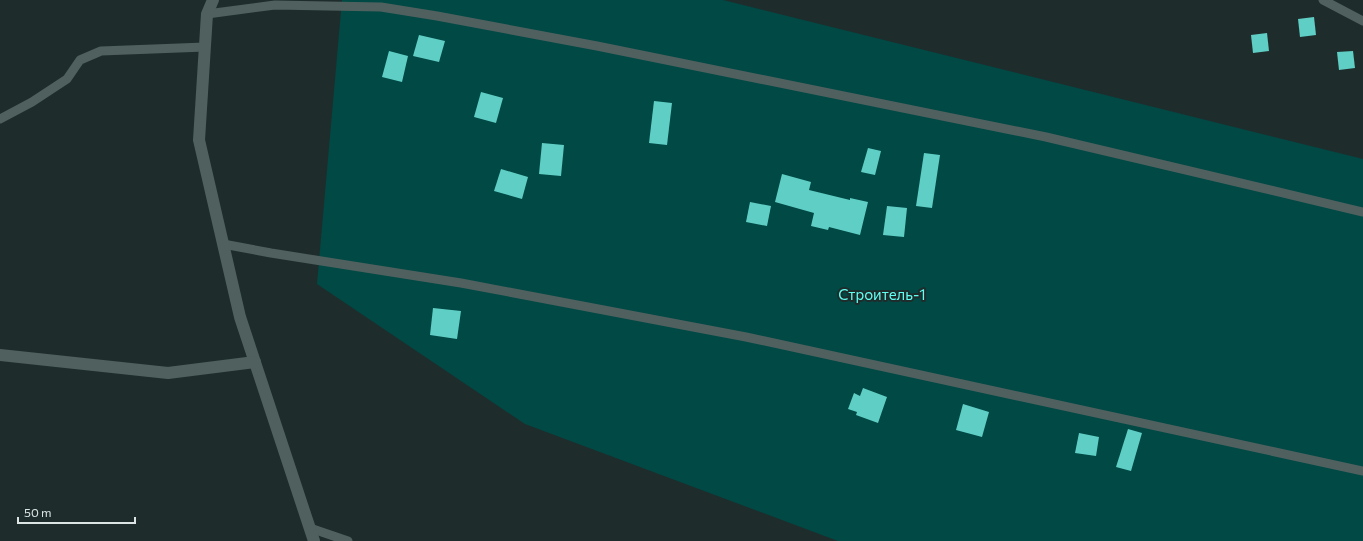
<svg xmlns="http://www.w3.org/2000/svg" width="1363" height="541" viewBox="0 0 1363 541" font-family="Commissioner,sans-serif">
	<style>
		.green { fill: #004945 }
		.building { fill: #5fcfc6 }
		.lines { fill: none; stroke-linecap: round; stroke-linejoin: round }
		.lane { stroke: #50605e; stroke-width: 9 }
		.street { stroke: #50605e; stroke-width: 12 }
		.labels { text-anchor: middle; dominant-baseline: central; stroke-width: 4; stroke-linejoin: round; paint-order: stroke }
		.park-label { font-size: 15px; fill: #5ffff2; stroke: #1e2d2c }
	</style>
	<rect width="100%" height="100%" fill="#1e2d2c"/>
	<polygon class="green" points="342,0 723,0 1363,159 1363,541 838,541 525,424 317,284"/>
	<g class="building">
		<polygon points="1314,17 1316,35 1300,37 1298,19"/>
		<polygon points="1267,33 1269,51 1253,53 1251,35"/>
		<polygon points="419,35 445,41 439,62 413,56"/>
		<polygon points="389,51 408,56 402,82 382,77"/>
		<polygon points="1353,51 1355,68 1339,70 1337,52"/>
		<polygon points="481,92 503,98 496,123 474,117"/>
		<polygon points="654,101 672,103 667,145 649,143"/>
		<polygon points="542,143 564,145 561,176 539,174"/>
		<polygon points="868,148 881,151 875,175 861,172"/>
		<polygon points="924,153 940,155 932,208 916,206"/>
		<polygon points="501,169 528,177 522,199 494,191"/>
		<polygon points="782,174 811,182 809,190 850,200 850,198 868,202 860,235 829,227 828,230 811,226 814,213 775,202"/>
		<polygon points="750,202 771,206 767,226 746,222"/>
		<polygon points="887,206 907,208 904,237 883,235"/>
		<polygon points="433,308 461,311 457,339 430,335"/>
		<polygon points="863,388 887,397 878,423 856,415 857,412 848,409 854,393 860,396"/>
		<polygon points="963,404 989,412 982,437 956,430"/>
		<polygon points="1128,429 1142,433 1131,471 1116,467"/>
		<polygon points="1079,433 1099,437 1096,456 1075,453"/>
	</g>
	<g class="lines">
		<g class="lane">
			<polyline points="1323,0 1363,21"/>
			<polyline points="207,14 275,5 381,7 437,16 597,46 1046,137 1363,212"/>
			<polyline points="0,119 32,102 67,79 80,60 101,51 205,47"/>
			<polyline points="223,244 271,253 461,283 746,337 1363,471"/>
			<polyline points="310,528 348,541"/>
		</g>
		<g class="street">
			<polyline points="213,0 207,14 199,140 240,317 314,541"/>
			<polyline points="0,355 168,373 255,362"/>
		</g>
	</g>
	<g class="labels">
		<g class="park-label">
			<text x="882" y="294">Строитель-1</text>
		</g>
	</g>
	<path d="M18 517v6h117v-6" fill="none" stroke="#dce5e4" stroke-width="2"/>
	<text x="24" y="517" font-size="12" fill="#dce5e4" stroke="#1e2d2c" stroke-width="3" paint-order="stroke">50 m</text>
</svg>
